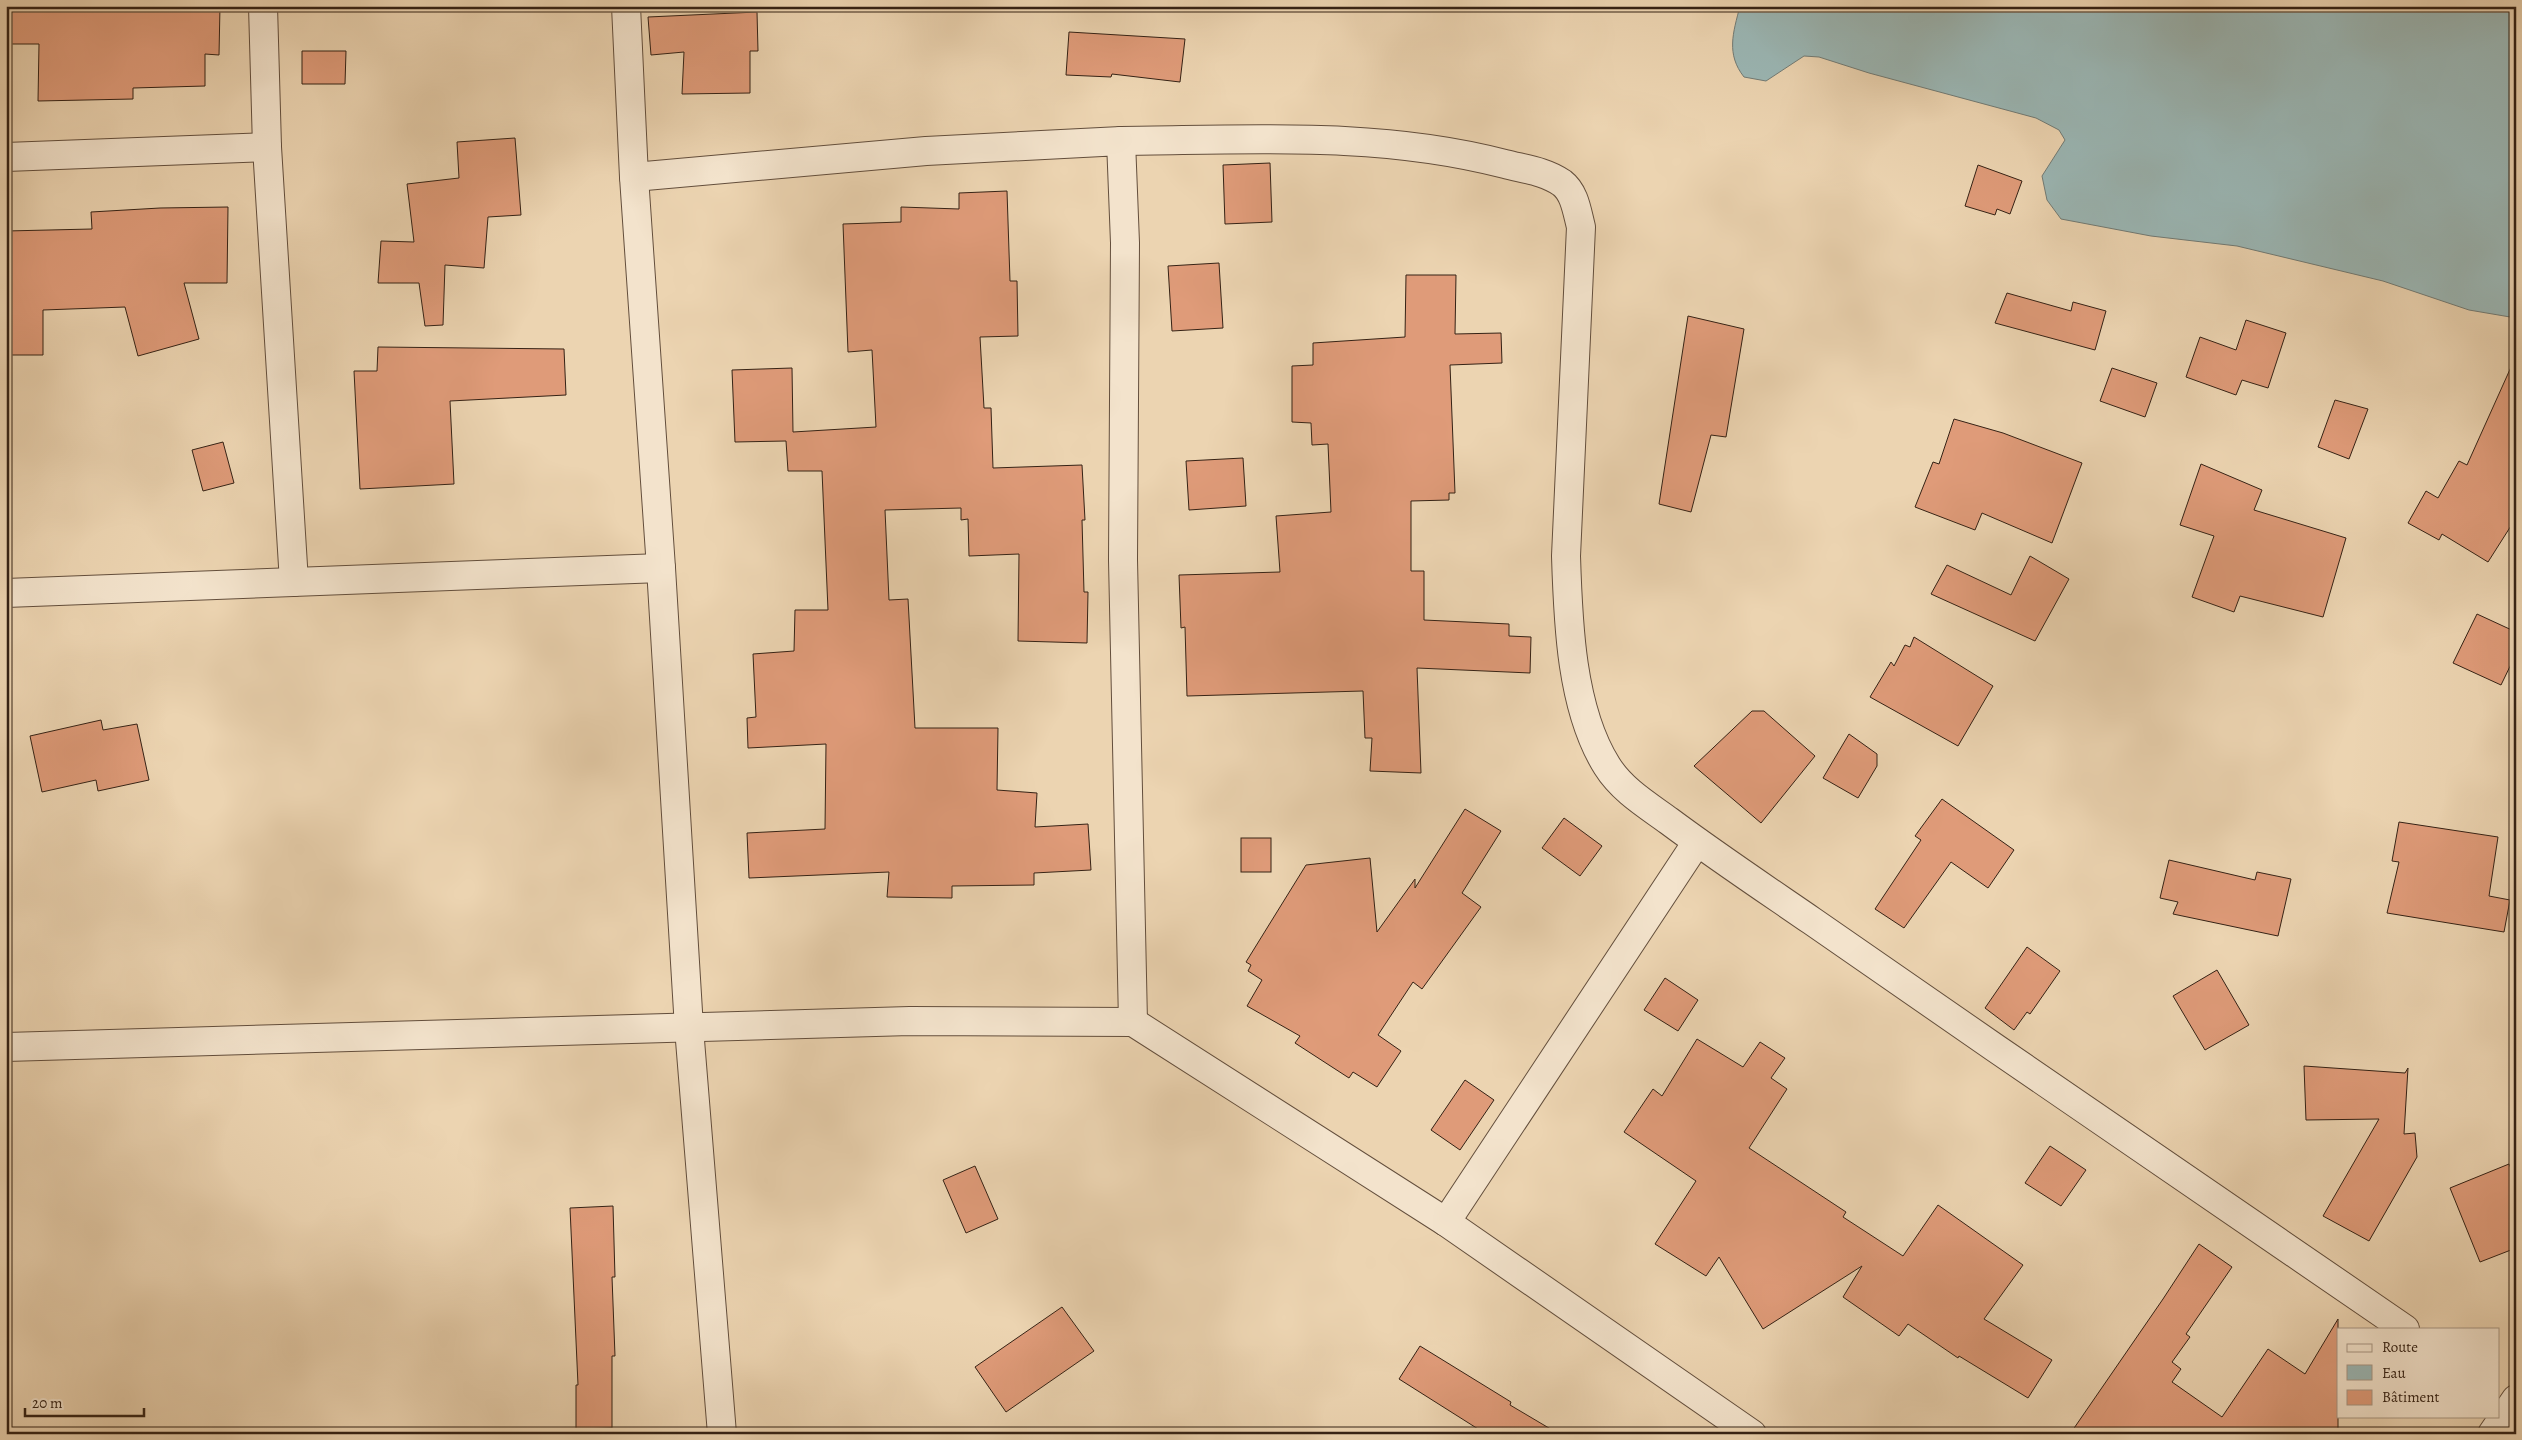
<svg xmlns="http://www.w3.org/2000/svg" width="2522" height="1440" viewBox="0 0 2522 1440" font-family="Alegreya,serif">
	<style>
		.water { fill: #9bb7b5; stroke: #727b75 }
		.building { fill: #df9b79; stroke: #352215 }
		.lines { fill: none; stroke-linecap: round; stroke-linejoin: round }
		.street-casing { stroke: #634e3c; stroke-width: 30 }
		.street { stroke: #f3e3cc; stroke-width: 28 }
	</style>
	<rect width="100%" height="100%" fill="#ecd4b1"/>
	<filter id="stains"><feTurbulence type="fractalNoise" baseFrequency=".004" numOctaves="4"/><feColorMatrix values="0 0 0 0 .2 0 0 0 0 .09 0 0 0 0 .02 0 0 0 .5 -.17"/></filter>
	<radialGradient id="worn" r=".72"><stop offset=".6" stop-color="#630" stop-opacity="0"/><stop offset="1" stop-color="#630" stop-opacity=".3"/></radialGradient>
	<path class="water" d="M 1740,6 L 2516,6 L 2516,318 L 2469,310 L 2383,281 L 2237,246 L 2151,236 L 2061,219 L 2047,200 L 2042,176 L 2065,140 L 2059,130 L 2036,118 L 1869,73 L 1819,57 L 1804,56 L 1766,81 L 1744,77 C 1726,54 1733,33 1740,6 Z"/>
	<g class="building">
		<polygon points="6,6 220,6 219,55 205,54 205,86 133,88 133,99 38,101 39,44 6,44"/>
		<polygon points="757,12 758,51 750,51 750,93 682,94 684,52 651,55 648,17"/>
		<polygon points="1069,32 1185,39 1180,82 1112,74 1111,77 1066,75"/>
		<polygon points="302,51 346,51 345,84 302,84"/>
		<polygon points="515,138 521,215 488,217 484,268 445,265 443,325 425,326 419,283 378,283 381,241 414,242 407,184 459,178 457,142"/>
		<polygon points="1270,163 1272,222 1225,224 1223,165"/>
		<polygon points="1978,165 2022,181 2010,214 1997,209 1995,215 1965,206"/>
		<polygon points="1007,191 1010,281 1017,281 1018,336 980,337 984,408 991,408 993,468 1082,465 1085,520 1082,520 1084,592 1088,592 1087,643 1018,641 1019,554 969,556 968,519 961,520 961,508 885,510 889,600 908,599 915,728 998,728 997,790 1037,793 1035,827 1088,824 1091,870 1034,873 1034,885 952,886 952,898 887,897 889,872 749,878 747,833 825,829 826,744 748,748 747,718 756,717 753,654 794,651 795,610 828,610 822,471 788,471 786,441 735,442 732,370 792,368 793,432 876,427 872,350 848,352 843,224 901,222 901,207 959,209 959,193"/>
		<polygon points="228,207 227,283 184,283 199,339 138,356 125,307 43,310 43,355 6,355 6,231 92,229 91,212 160,208"/>
		<polygon points="1219,263 1223,328 1172,331 1168,266"/>
		<polygon points="1406,275 1456,275 1455,334 1501,333 1502,363 1450,365 1455,493 1449,493 1449,500 1411,501 1411,571 1424,571 1424,620 1509,624 1509,636 1531,637 1530,673 1417,668 1421,773 1370,771 1372,738 1365,738 1363,691 1187,696 1185,627 1181,628 1179,575 1280,572 1276,516 1331,512 1328,444 1312,445 1311,423 1292,422 1292,366 1313,365 1313,343 1405,337"/>
		<polygon points="2007,293 2071,311 2073,302 2106,311 2095,350 1995,323"/>
		<polygon points="1688,316 1744,329 1726,437 1711,435 1691,512 1659,504"/>
		<polygon points="2246,320 2286,333 2268,388 2242,380 2236,395 2186,377 2200,337 2236,350"/>
		<polygon points="378,347 564,349 566,395 450,401 454,484 360,489 354,371 377,371"/>
		<polygon points="2516,356 2516,518 2488,562 2442,534 2439,540 2408,523 2426,491 2438,498 2459,461 2467,465"/>
		<polygon points="2112,368 2157,383 2145,417 2100,401"/>
		<polygon points="2335,400 2368,409 2349,459 2318,447"/>
		<polygon points="1954,419 2003,433 2082,463 2052,543 1982,513 1975,530 1915,507 1933,462 1939,464"/>
		<polygon points="223,442 234,483 203,491 192,450"/>
		<polygon points="1243,458 1246,506 1189,510 1186,461"/>
		<polygon points="2201,464 2262,490 2254,510 2346,538 2323,617 2240,596 2234,612 2192,597 2214,536 2180,525"/>
		<polygon points="2030,556 2069,579 2035,641 1931,594 1947,565 2011,595"/>
		<polygon points="2477,614 2516,632 2516,654 2501,685 2453,663"/>
		<polygon points="1914,637 1993,686 1958,746 1870,697 1891,662 1894,666 1905,645 1910,647"/>
		<polygon points="1752,711 1764,711 1815,756 1761,823 1694,766"/>
		<polygon points="101,720 103,730 137,724 149,780 98,791 96,780 42,792 30,736"/>
		<polygon points="1849,734 1877,754 1877,766 1858,798 1823,778"/>
		<polygon points="1942,799 2014,850 1988,888 1951,862 1904,928 1875,909 1921,840 1915,836"/>
		<polygon points="1465,809 1501,831 1462,893 1481,907 1422,989 1413,982 1378,1035 1401,1051 1377,1087 1353,1072 1349,1078 1295,1043 1300,1036 1247,1006 1262,980 1248,971 1251,965 1246,962 1306,865 1370,858 1377,932 1415,879 1415,888"/>
		<polygon points="1564,818 1602,846 1580,876 1542,848"/>
		<polygon points="2399,822 2498,837 2489,896 2510,900 2504,932 2387,913 2399,862 2392,861"/>
		<rect x="1241" y="838" width="30" height="34"/>
		<polygon points="2169,860 2255,880 2257,872 2291,879 2278,936 2173,914 2178,902 2160,898"/>
		<polygon points="2027,947 2060,971 2030,1014 2027,1012 2014,1030 1985,1008"/>
		<polygon points="2217,970 2249,1025 2205,1050 2173,996"/>
		<polygon points="1665,978 1698,1000 1678,1031 1644,1010"/>
		<polygon points="1697,1039 1743,1067 1760,1042 1785,1058 1771,1078 1787,1089 1749,1148 1846,1212 1843,1217 1903,1256 1938,1205 2023,1265 1984,1319 2052,1360 2028,1398 1959,1356 1958,1358 1908,1324 1899,1336 1843,1297 1862,1266 1763,1329 1719,1257 1706,1276 1655,1244 1696,1181 1624,1132 1653,1089 1662,1096"/>
		<polygon points="2304,1066 2405,1073 2408,1068 2404,1134 2415,1133 2417,1157 2369,1241 2323,1216 2379,1119 2306,1120"/>
		<polygon points="1465,1080 1494,1100 1460,1150 1431,1130"/>
		<polygon points="2050,1146 2086,1170 2061,1206 2025,1183"/>
		<polygon points="2509,1164 2516,1180 2516,1248 2480,1262 2450,1188"/>
		<polygon points="975,1166 998,1219 966,1233 943,1180"/>
		<polygon points="613,1206 615,1277 612,1277 615,1356 612,1356 612,1428 576,1429 576,1385 578,1385 570,1208"/>
		<polygon points="2199,1244 2232,1267 2186,1334 2190,1337 2172,1362 2181,1369 2172,1382 2222,1417 2268,1349 2305,1374 2338,1319 2338,1434 2070,1434 2163,1299"/>
		<polygon points="1062,1307 1094,1351 1006,1412 975,1367"/>
		<polygon points="1420,1346 1511,1402 1510,1405 1559,1434 1486,1434 1399,1379"/>
	</g>
	<g class="lines">
		<g class="street-casing">
			<g id="street">
				<polyline points="263,6 267,147 294,582"/>
				<polyline points="626,6 634,177 661,568 689,1028 722,1434"/>
				<path d="M 1121,141 C 1249,140 1379,131 1505,164 C 1524,169 1545,171 1562,183 C 1575,193 1577,212 1581,227 L 1566,556 C 1568,622 1571,709 1607,766 C 1622,790 1647,805 1669,821 C 1716,856 1764,888 1812,921 C 2009,1058 2207,1194 2405,1329"/>
				<polyline points="6,157 267,147"/>
				<polyline points="634,177 926,151 1121,141 1125,243 1123,560 1133,1022"/>
				<polyline points="6,593 661,568"/>
				<polyline points="6,1047 910,1021 1133,1022 1446,1222 1752,1434"/>
				<polyline points="1446,1222 1697,842"/>
				<polyline points="2492,1434 2516,1399"/>
			</g>
		</g>
		<use href="#street" class="street"/>
	</g>
	<rect width="2522" height="1440" fill="none" stroke="#ecd4b1" stroke-width="25"/>
	<rect x="8" y="8" width="2507" height="1425" fill="none" stroke="#352215" stroke-width="2.5"/>
	<rect x="12" y="12" width="2497" height="1415" fill="none" stroke="#352215"/>
	<rect x="2337" y="1328" width="162" height="90" fill="#f3e3cc" stroke="#a79683"/>
	<rect x="2347" y="1344" width="25" height="8" fill="#f3e3cc" stroke="#a79683"/>
	<text x="2382" y="1352" font-size="15" fill="#352215">Route</text>
	<rect x="2347" y="1365" width="25" height="15" fill="#9bb7b5" stroke="#a79683"/>
	<text x="2382" y="1378" font-size="15" fill="#352215">Eau</text>
	<rect x="2347" y="1390" width="25" height="15" fill="#df9b79" stroke="#a79683"/>
	<text x="2382" y="1402" font-size="15" fill="#352215">Bâtiment</text>
	<path d="M25 1408v8h119v-8" fill="none" stroke="#352215" stroke-width="2.5"/>
	<text x="32" y="1408" font-size="15" fill="#352215" stroke="#f3e3cc" stroke-width="4" paint-order="stroke">20 m</text>
	<rect width="100%" height="100%" filter="url(#stains)"/>
	<rect width="100%" height="100%" fill="url(#worn)"/>
</svg>
